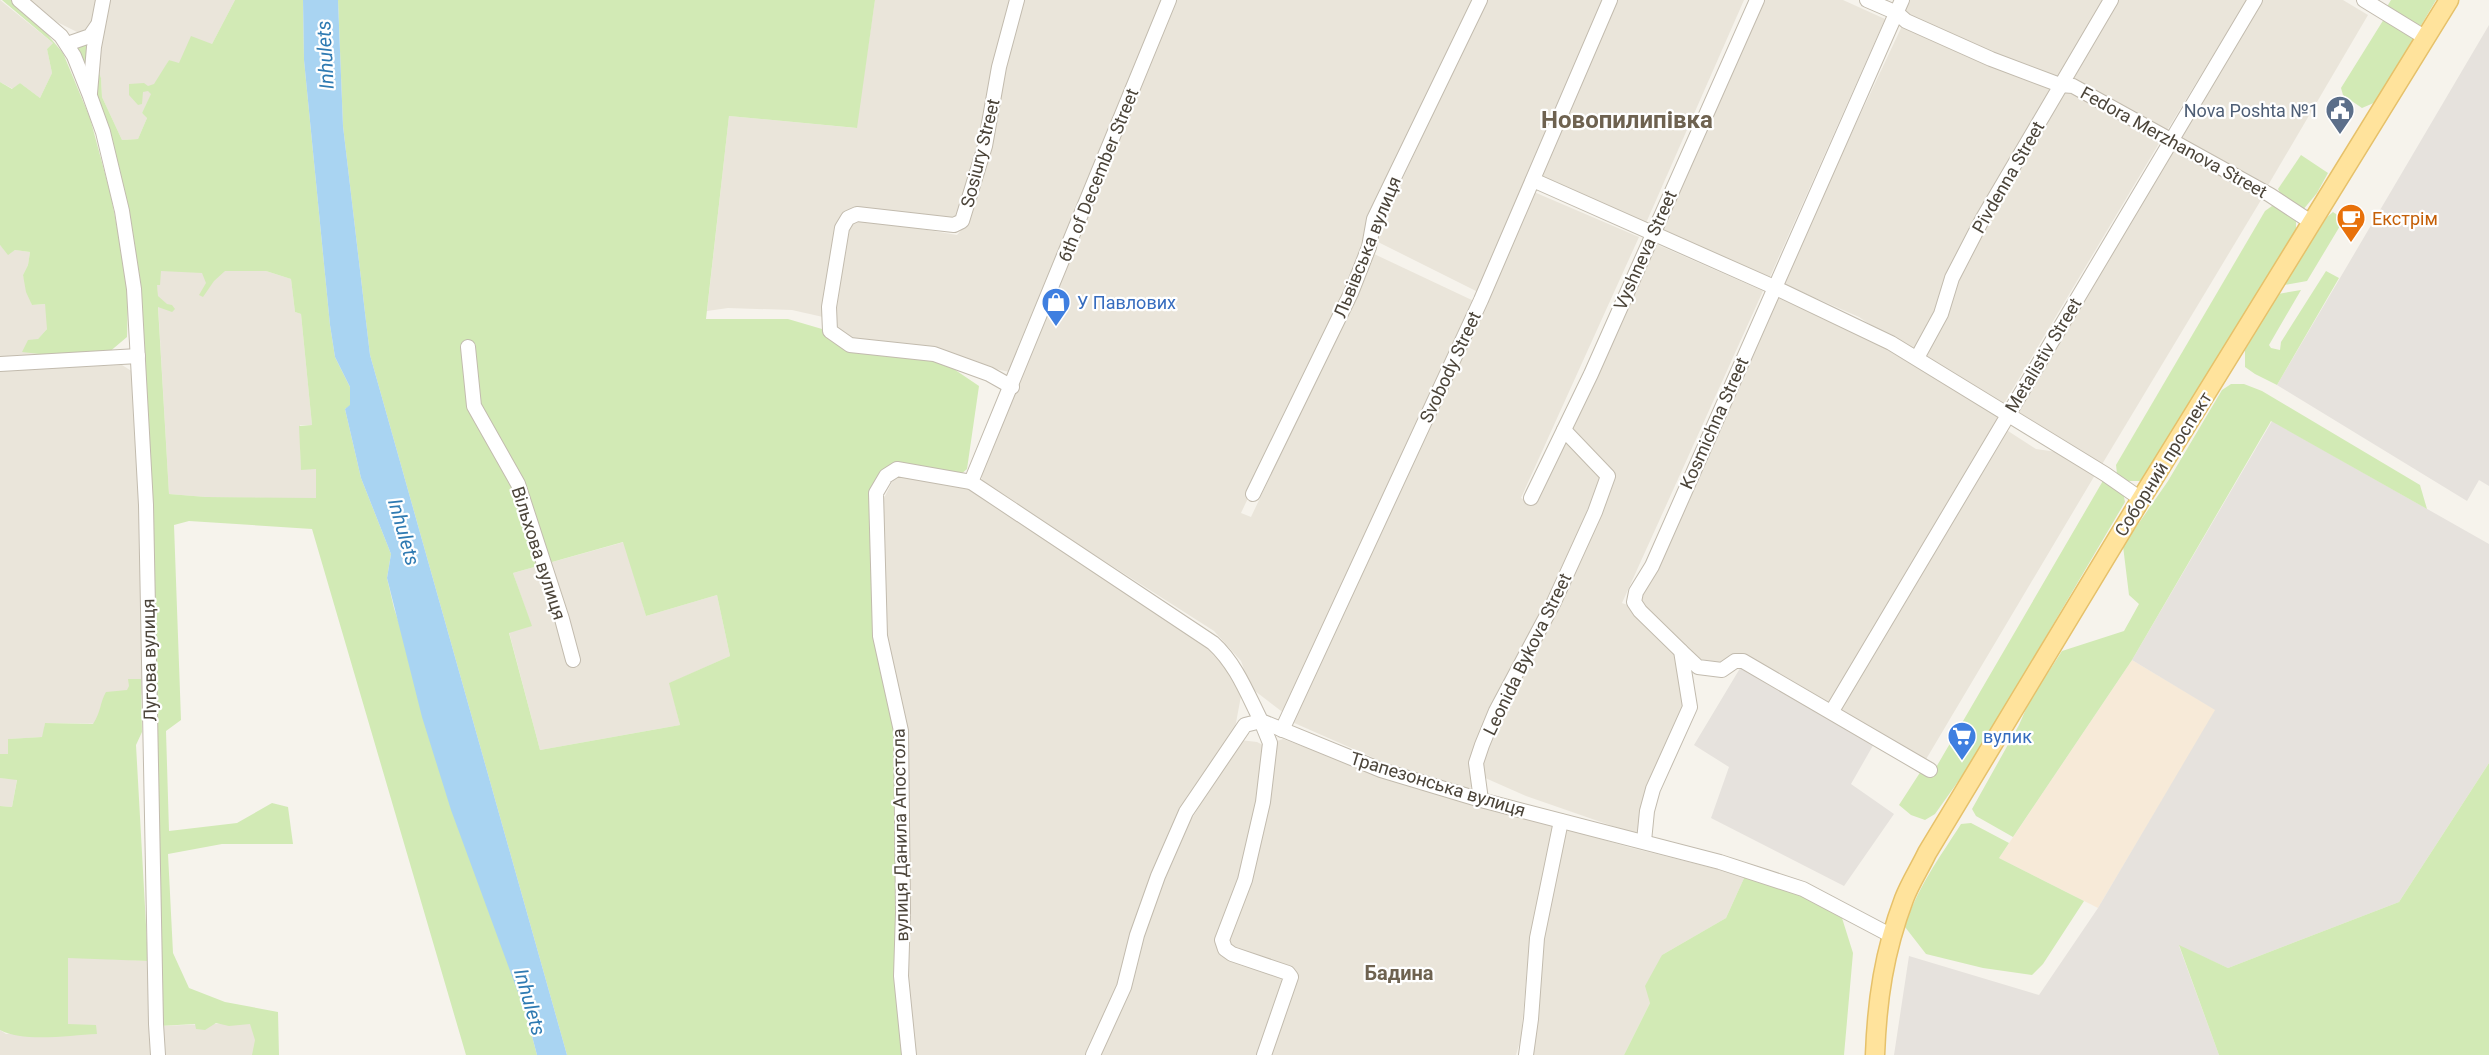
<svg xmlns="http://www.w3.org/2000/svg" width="2489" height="1055" viewBox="0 0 2489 1055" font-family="Roboto,sans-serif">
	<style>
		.residential { fill: #eae5da }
		.commercial { fill: #f7ead8 }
		.industrial { fill: #e6e2dd }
		.green { fill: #d2eab5; fill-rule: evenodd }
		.water { fill: #a9d4f2 }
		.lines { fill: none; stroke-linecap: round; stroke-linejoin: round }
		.minor-casing { stroke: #c2bbae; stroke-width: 16 }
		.major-casing { stroke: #e6c16a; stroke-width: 21 }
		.minor { stroke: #fff; stroke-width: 14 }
		.major { stroke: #ffe39c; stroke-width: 18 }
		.labels { text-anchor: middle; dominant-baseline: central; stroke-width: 4.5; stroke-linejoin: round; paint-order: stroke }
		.service-label { font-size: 18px; fill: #4e5e75; stroke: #fff; text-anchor: end }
		.street-label { font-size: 18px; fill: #4b4439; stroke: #fff }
		.food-label { font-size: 18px; fill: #c56008; stroke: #fff; text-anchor: start }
		.shop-label { font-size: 18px; fill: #366cbe; stroke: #fff; text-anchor: start }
		.water-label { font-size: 20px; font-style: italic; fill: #2e7ab2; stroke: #fff }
		.neighbourhood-label { font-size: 20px; font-weight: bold; fill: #6e6250; stroke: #fff }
		.district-label { font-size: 24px; font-weight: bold; fill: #6e6250; stroke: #fff }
	</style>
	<rect width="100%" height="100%" fill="#f6f3ec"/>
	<g class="residential">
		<polygon points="0,0 53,43 47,49 52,73 40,98 20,83 13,89 0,82"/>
		<polygon points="28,0 235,0 212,44 179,64 169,60 142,113 147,118 138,139 122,140 102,97 101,78 81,34 57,22"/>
		<polygon points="875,0 1014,0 961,216 952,220 859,208 844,211 823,317 792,310 728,308 707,311 729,116 856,128"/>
		<polygon points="1021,0 1163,0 1015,373 849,340 837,329 835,318 850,222 863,219 957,235 969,221"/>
		<polygon points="1176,0 1474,0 1342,300 1241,513 1251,517 1354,300 1372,253 1476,302 1285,714 1251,688 1241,661 1214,631 982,483 981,469 1025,370"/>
		<polygon points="1486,0 1604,0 1478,292 1374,240"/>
		<polygon points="1618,0 1744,0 1646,223 1542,176"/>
		<polygon points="1763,0 1843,0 1885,19 1769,279 1660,230"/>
		<polygon points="1910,0 2106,0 2061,77 1997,58 1903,14"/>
		<polygon points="2117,0 2247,0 2166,132 2071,79"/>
		<polygon points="2260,0 2343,0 2368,15 2267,187 2178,138"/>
		<polygon points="1902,26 1956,51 2050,88 1940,313 1919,351 1910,352 1859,317 1781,283"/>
		<polygon points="2069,88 2161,140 2002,407 1924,355 1957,277 2061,89"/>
		<polygon points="2172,147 2261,200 2101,466 2012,413"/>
		<polygon points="1534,192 1639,237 1521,498 1533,504 1566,440 1602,476 1589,516 1500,693 1475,783 1469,789 1424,780 1292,722 1385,513 1496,283"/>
		<polygon points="1656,244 1763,291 1622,603 1630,606 1679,654 1685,707 1641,830 1638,833 1621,829 1526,796 1483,777 1479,763 1612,475 1570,430"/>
		<polygon points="0,245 8,254 15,250 30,252 28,265 23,275 32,305 45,304 48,316 47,329 38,339 57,356 0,359"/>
		<polygon points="156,270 266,271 291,279 295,312 301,314 312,425 300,425 301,469 316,469 316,499 206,497 169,494"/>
		<polygon points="1776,294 1901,353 1996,414 1998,420 1828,706 1742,658 1718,662 1699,659 1642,611 1638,601"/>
		<polygon points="122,365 133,372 140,509 143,693 116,724 45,723 43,737 9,739 8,754 0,754 0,370"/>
		<polygon points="2005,429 2036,449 2057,452 2095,475 1925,761 1836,709"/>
		<polygon points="895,476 971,488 1203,644 1230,672 1241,696 1235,728 1183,811 1120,985 1088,1055 913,1055 885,637 881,504"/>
		<polygon points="624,542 646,616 717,595 730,656 670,683 680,725 540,750 509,632 531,625 513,573"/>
		<polygon points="1283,739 1402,783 1554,825 1527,969 1521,1038 1516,1055 1269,1055 1296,976 1230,947 1228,938 1274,742"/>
		<polygon points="1240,740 1257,742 1265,746 1257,810 1243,878 1219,941 1289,978 1261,1055 1096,1055 1178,841"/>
		<polygon points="0,778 17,779 12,807 0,806"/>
		<polygon points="1567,829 1628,847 1745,876 1726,918 1662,955 1650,1003 1624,1055 1528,1055 1538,956"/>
		<polygon points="68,957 148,961 155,1055 0,1055 0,1030 6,1034 96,1025 68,1025"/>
		<polygon points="255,1022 258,1055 165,1055 161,1026"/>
	</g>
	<polygon class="commercial" points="2132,660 2216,710 2098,908 1999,858"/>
	<g class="industrial">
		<polygon points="2489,25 2489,486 2479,480 2467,501 2277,385"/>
		<polygon points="2272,421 2489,544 2489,763 2399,902 2228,968 2179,946 2219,1055 1894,1055 1909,956 2039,995 2098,908 2215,710 2132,660"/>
		<polygon points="1742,665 1875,742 1851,784 1894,814 1844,886 1711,818 1729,767 1694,745"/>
	</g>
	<g class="green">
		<polygon points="2,0 12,0 41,27 63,53 90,118 111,196 123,259 128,299 127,337 108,353 57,356 22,352 28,340 38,339 47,329 45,304 32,305 26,292 23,275 28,265 30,252 15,250 8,255 0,245 0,82 12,89 20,83 40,98 52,73 47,49 53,43"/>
		<path d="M 235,0 L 303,0 L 304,60 L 330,325 L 335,357 L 350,387 L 350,406 L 345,409 L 361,478 L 391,554 L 387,578 L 394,608 L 527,1017 L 537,1055 L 466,1055 L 312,529 L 189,521 L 174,525 L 181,720 L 166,731 L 169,831 L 237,823 L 272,803 L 288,807 L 293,844 L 222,844 L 168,854 L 173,953 L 189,988 L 225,1002 L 278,1012 L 279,1055 L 252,1055 L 255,1040 L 250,1024 L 229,1026 L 216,1023 L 205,1030 L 196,1029 L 195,1024 L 159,1026 L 130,242 L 72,48 L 88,43 L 101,78 L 102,97 L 122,140 L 138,139 L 147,118 L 142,113 L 151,94 L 148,91 L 143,92 L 142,104 L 138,105 L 129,95 L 129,84 L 144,83 L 148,86 L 154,84 L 169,60 L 179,63 L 191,36 L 212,44 ZM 161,271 L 202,273 L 206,283 L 199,295 L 203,297 L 214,281 L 225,271 L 266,271 L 291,279 L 295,312 L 301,314 L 312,425 L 299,426 L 301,470 L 316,469 L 316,498 L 206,497 L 169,494 L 158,307 L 172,312 L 175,309 L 172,305 L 167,304 L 158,296 L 157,285 L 160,285 Z"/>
		<path d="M 338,0 L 875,0 L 857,128 L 729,116 L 706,319 L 788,319 L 822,329 L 848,350 L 939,359 L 979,386 L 967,469 L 959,476 L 884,472 L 874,635 L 898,731 L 905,1055 L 567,1055 L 370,355 L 343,126 ZM 623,542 L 646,616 L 717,595 L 730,656 L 669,683 L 680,725 L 540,750 L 509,633 L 532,626 L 513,573 Z"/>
		<polygon points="2391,0 2436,0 2376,102 2362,108 2343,95 2341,88 2384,19 2385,10"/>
		<polygon points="2301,155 2328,173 2317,193 2302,211 2283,198 2278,189"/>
		<polygon points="2272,206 2279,207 2296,220 2296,231 2212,371 2141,481 2123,481 2117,474 2116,465 2265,211"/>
		<polygon points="2333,212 2339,216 2340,226 2307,281 2284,285 2327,217"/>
		<polygon points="2326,271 2339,278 2277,385 2255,374 2245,367 2245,350 2278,294 2301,290 2269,345 2271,348 2280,350 2281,342"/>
		<polygon points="2231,384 2244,384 2262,391 2420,485 2427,509 2271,421 2132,660 2013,837 1976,816 1972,809 2019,725 2029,702 2062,651 2124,631 2139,604 2129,595 2123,546 2168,481 2222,390"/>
		<polygon points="2104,479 2123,492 2125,502 1974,759 1935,814 1925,820 1911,815 1899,805 1921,771 1931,776"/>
		<path d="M 128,679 L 141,679 L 142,732 L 136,745 L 148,961 L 68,958 L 68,1024 L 96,1025 L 97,1034 C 70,1035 24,1043 0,1030 L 0,806 L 12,807 L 17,780 L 0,778 L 0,754 L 8,754 L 8,739 L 42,737 L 45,723 L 93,724 C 101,712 100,702 106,692 L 127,690 L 129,686 Z"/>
		<polygon points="2489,763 2489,1055 2219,1055 2179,945 2228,968 2399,902"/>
		<path d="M 1971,823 L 2009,843 L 1999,858 L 2084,901 L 2043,964 L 2032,975 L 1983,968 L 1926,954 L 1905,927 C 1916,889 1940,857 1961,824 Z"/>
		<polygon points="1745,876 1802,896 1842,918 1853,953 1844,1055 1624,1055 1650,1003 1645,986 1662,955 1726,918"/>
	</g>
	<polygon class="water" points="303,0 338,0 343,126 370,355 567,1055 537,1055 527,1017 451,810 422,717 387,578 391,554 361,478 345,409 350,405 350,387 335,357 330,325 304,60"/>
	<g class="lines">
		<g class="minor-casing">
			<g id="minor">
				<polyline points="19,0 61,36 74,56 90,96 103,132 122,211 134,289 146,505 156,1024 158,1055"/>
				<polyline points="1867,0 1897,13 1906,21 1991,59 2060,85 2073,86 2270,195 2311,222"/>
				<polyline points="2364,0 2426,38"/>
				<polyline points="67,44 90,36 97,26"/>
				<polyline points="90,93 94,47 103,0"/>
				<polyline points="1533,180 1774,287 1891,343 2105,474 2141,499"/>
				<polyline points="468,347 474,406 518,484 562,619 573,660"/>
				<polyline points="1917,358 1941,314 1952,278 1983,218 2111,0"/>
				<polyline points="0,364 138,356"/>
				<polyline points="1012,387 989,374 934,354 850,345 830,331 829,307 842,228 848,218 857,214 954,225 962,221 985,146 999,67 1017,0"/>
				<polyline points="971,482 1169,0"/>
				<polyline points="1253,494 1351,293 1369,247 1374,219 1480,0"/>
				<polyline points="1531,498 1591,374 1757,0"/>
				<polyline points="1681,651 1698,667 1722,670 1735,661 1743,661 1930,770"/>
				<polyline points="1832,711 2255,0"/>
				<polyline points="1282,730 1481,300 1610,0"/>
				<polyline points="1481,800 1476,763 1482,745 1496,711 1554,602 1595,512 1608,476 1564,430"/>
				<polyline points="1644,841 1647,811 1653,789 1690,707 1681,651 1640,611 1634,602 1636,592 1652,566 1902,0"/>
				<path d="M 909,1055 L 901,976 L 903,912 L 901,731 L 880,636 L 876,493 L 886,476 L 897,469 L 971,482 L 1213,643 C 1236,664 1247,693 1261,721 L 1381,770 L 1481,800 L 1720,862 L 1803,889 L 1892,936"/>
				<polyline points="1093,1055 1124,987 1137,935 1158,876 1186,812 1245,725 1261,721 1270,743 1263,802 1245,880 1222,940 1225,949 1232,954 1288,973 1291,977 1264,1055"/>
				<polyline points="1526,1055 1531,1019 1537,938 1561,821"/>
			</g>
		</g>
		<g class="major-casing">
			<path id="major" d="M 1875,1055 C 1877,1000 1884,952 1904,899 C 1910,883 1920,868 1927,853 L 2141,499 L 2449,0"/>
		</g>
		<use href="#minor" class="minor"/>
		<use href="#major" class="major"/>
	</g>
	<defs>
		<g id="civic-pin" transform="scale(1.5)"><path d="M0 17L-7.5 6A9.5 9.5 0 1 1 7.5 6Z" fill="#5c6f8a" stroke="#fff"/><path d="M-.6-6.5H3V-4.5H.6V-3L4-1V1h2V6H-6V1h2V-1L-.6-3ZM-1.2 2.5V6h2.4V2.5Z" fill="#fff"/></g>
		<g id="cafe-pin" transform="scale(1.5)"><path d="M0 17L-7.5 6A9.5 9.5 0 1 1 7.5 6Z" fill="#e8710a" stroke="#fff"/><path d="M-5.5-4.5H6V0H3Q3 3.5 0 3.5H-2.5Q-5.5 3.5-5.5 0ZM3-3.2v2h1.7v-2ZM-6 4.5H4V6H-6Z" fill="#fff"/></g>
		<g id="shop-pin" transform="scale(1.5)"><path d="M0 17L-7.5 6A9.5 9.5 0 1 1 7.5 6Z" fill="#3f7fe0" stroke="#fff"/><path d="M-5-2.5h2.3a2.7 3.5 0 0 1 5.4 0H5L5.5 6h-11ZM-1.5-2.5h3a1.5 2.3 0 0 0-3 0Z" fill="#fff"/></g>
		<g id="supermarket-pin" transform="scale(1.5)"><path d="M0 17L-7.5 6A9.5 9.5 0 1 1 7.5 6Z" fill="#3f7fe0" stroke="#fff"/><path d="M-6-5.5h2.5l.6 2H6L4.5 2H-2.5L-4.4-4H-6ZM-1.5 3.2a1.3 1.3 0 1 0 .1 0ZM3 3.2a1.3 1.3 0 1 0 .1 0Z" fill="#fff"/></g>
	</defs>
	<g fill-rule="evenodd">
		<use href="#civic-pin" x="2340" y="110"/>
		<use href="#cafe-pin" x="2351" y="218"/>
		<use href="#shop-pin" x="1056" y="302"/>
		<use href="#supermarket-pin" x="1962" y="736"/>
	</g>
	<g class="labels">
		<g class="service-label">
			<text x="2319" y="110">Nova Poshta №1</text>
		</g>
		<g class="street-label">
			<text transform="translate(2174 142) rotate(29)">Fedora Merzhanova Street</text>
			<text transform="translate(980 153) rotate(-76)">Sosiury Street</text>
			<text transform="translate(1098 175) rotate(-68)">6th of December Street</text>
			<text transform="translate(2008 177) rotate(-60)">Pivdenna Street</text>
			<text transform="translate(1367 247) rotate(-68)">Львівська вулиця</text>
			<text transform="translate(1645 250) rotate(-66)">Vyshneva Street</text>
			<text transform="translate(2043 355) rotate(-59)">Metalistiv Street</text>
			<text transform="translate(1450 367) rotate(-65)">Svobody Street</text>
			<text transform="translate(1714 423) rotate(-66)">Kosmichna Street</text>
			<text transform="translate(2163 464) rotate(-58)">Соборний проспект</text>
			<text transform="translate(539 553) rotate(72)">Вільхова вулиця</text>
			<text transform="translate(1527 654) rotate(-64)">Leonida Bykova Street</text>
			<text transform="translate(149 660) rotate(-91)">Лугова вулиця</text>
			<text transform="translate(1438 784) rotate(17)">Трапезонська вулиця</text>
			<text transform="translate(900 835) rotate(-91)">вулиця Данила Апостола</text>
		</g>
		<g class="food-label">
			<text x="2372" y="218">Екстрім</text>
		</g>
		<g class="shop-label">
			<text x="1077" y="302">У Павлових</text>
			<text x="1983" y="736">вулик</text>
		</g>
		<g class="water-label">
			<text transform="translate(325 55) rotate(-93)">Inhulets</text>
			<text transform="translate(404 532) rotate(74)">Inhulets</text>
			<text transform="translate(530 1002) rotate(74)">Inhulets</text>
		</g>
		<g class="neighbourhood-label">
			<text x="1399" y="973">Бадина</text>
		</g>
		<g class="district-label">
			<text x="1627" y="120">Новопилипівка</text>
		</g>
	</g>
</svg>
